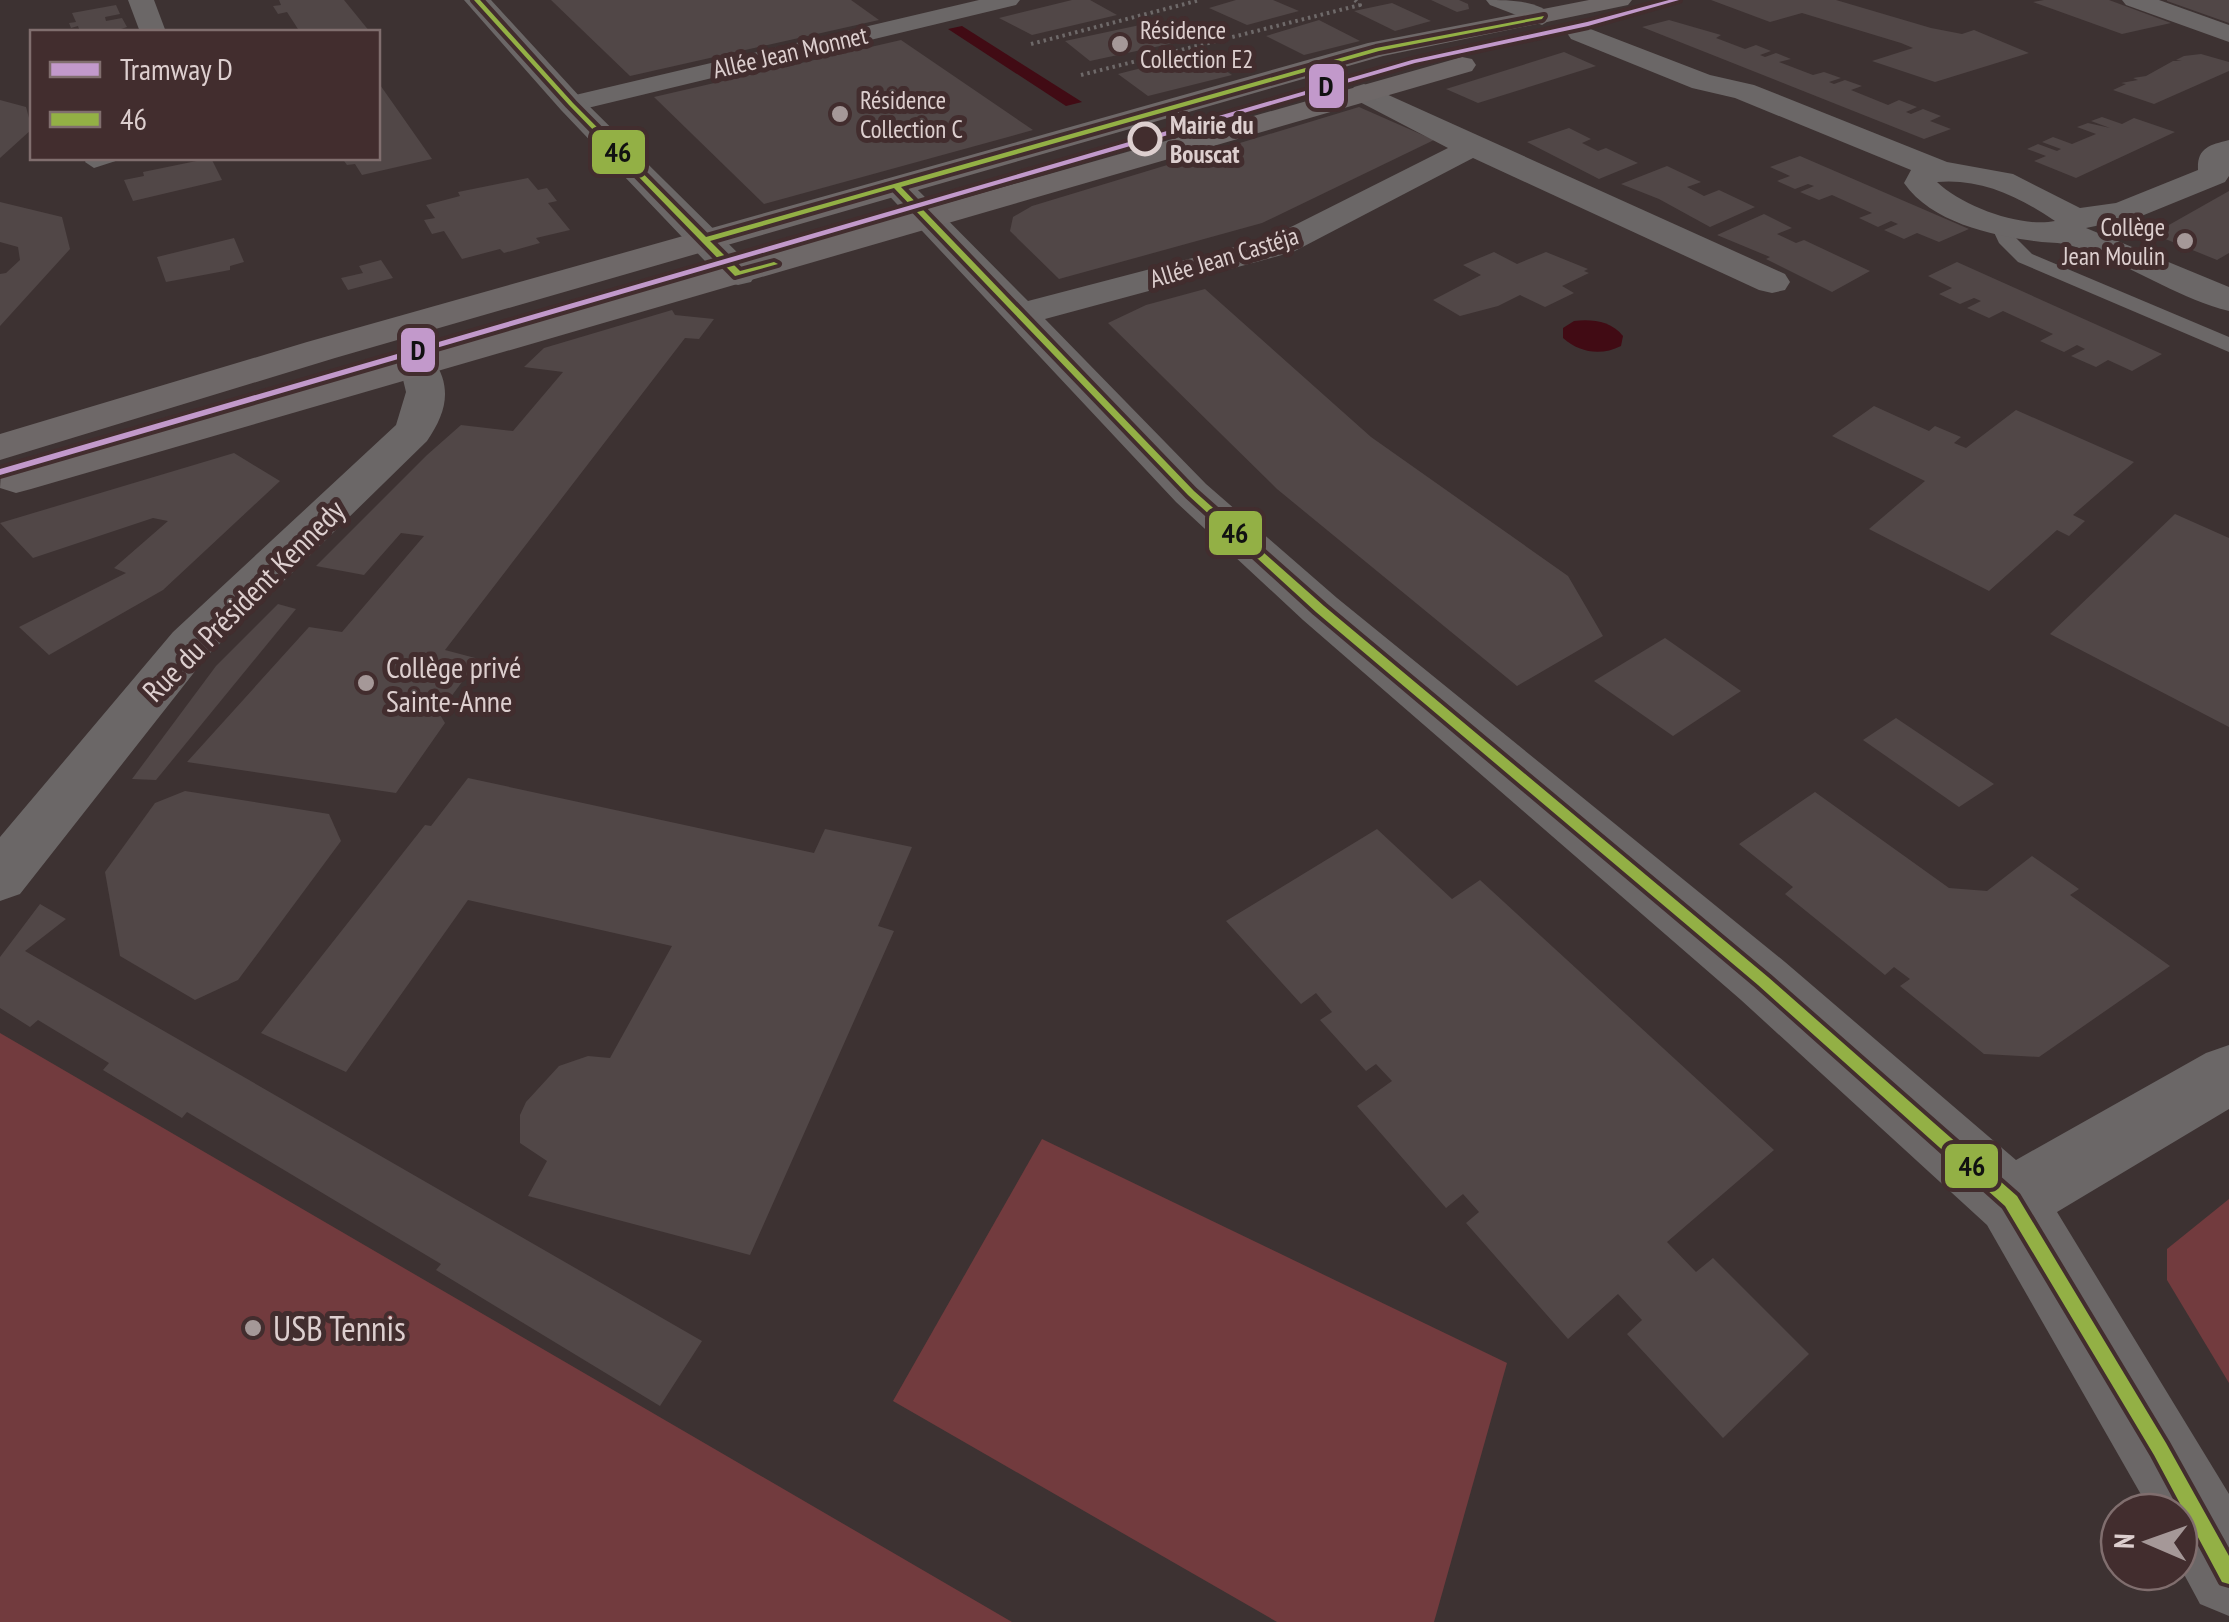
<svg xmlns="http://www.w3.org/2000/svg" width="2229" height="1622" viewBox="0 0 2229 1622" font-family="'PT Sans Narrow',sans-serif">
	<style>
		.green { fill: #723b3e }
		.water { fill: #410b14 }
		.building { fill: #514747 }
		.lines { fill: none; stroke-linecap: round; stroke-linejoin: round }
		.path { stroke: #6e6969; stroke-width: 4; stroke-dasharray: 2.5 4; stroke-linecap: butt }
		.service { fill: #6b6767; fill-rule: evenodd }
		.pedestrian { fill: #6b6767; fill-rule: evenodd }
		.minor { fill: #6b6767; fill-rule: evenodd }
		.tertiary { fill: #6b6767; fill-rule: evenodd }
		.secondary { fill: #6e6868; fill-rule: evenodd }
		.bus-1-casing { stroke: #422d2e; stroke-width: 8 }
		.bus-1 { fill: #93b045; fill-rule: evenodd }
		.tram-1-casing { stroke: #422d2e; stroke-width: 8 }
		.tram-1 { fill: #c299cb; fill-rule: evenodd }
		.poi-dot { fill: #a59898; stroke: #422d2e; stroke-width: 4 }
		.stop-dot { fill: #422d2e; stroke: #ddcfcf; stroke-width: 5 }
		.labels { text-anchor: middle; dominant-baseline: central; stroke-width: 10; stroke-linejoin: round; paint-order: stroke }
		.far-poi-label { font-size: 25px; fill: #ddcfcf; stroke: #422d2e; text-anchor: start }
		.far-street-label { font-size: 25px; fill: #ddcfcf; stroke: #422d2e }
		.far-stop-label { font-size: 25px; font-weight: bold; fill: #ddcfcf; stroke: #422d2e; text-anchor: start }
		.street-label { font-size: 30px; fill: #ddcfcf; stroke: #422d2e }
		.poi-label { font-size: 30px; fill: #ddcfcf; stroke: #422d2e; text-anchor: start }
		.near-poi-label { font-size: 35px; fill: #ddcfcf; stroke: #422d2e; text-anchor: start }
		.line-badge { stroke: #422d2e; stroke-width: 4 }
		.pale-badge-label { font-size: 28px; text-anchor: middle; font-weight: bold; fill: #111 }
	</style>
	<rect width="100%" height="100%" fill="#3d3232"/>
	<g class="green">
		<polygon points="0,1033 1012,1622 0,1622"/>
		<polygon points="1042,1139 1507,1363 1434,1622 1277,1622 893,1401"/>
		<polygon points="2229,1199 2229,1383 2167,1280 2167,1249"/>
	</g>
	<g class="water">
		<polygon points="962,26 1082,102 1066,106 948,29"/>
		<path d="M 1574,321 C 1592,319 1611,321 1623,336 L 1621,346 C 1601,356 1580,353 1563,338 L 1563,328 Z"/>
	</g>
	<g class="building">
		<polygon points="279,0 344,0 370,32 288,32 298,29 287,12 278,14 273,6 281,5"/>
		<polygon points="551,0 851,0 879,20 630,76"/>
		<polygon points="1072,0 1090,0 1117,15 1032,35 999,18"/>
		<polygon points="1236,0 1273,0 1299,11 1247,25 1209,8"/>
		<polygon points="1431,0 1459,0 1468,4 1469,9 1457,12"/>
		<polygon points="1711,0 1836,0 1931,28 1962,34 1974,30 2029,53 1935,82 1872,61 1913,48 1901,43 1802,13 1770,22"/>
		<polygon points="2044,0 2109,0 2171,23 2122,34 2033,2"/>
		<polygon points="2167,0 2229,0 2229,23 2167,1"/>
		<polygon points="1392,3 1431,21 1395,31 1354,11"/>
		<polygon points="116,5 120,14 105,17 106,21 122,18 127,27 112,32 80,32 78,26 71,28 69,23 76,22 72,13"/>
		<polygon points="1319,20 1360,41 1304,55 1266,36"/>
		<polygon points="1669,20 1721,35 1716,38 1745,49 1756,45 1771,51 1760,55 1765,57 1776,53 1791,59 1779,62 1813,75 1824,72 1841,78 1829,82 1834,84 1845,80 1862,86 1851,90 1888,105 1899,100 1917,107 1906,112 1911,114 1923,109 1941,116 1930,121 1951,129 1924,139 1642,27"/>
		<polygon points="1154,22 1183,41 1090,61 1065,41"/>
		<polygon points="901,40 1033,130 764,204 654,97"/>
		<polygon points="1564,52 1596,66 1478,103 1446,89"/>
		<polygon points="1200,53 1232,75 1148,96 1118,74"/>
		<polygon points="2201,54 2229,62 2229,71 2154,104 2113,90 2126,84 2121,83 2138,80 2133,78 2146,76 2173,61 2182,61 2176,60 2184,56"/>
		<polygon points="378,82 432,159 362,175 355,164 347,165 342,158 378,158"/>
		<polygon points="0,100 26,107 32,129 0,158"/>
		<polygon points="1359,107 1434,140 1262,223 1059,279 1010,231 1013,217 1032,206"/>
		<polygon points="2102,117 2122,124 2134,118 2175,132 2076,178 2034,161 2046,156 2027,149 2038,144 2057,151 2061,149 2042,142 2053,137 2072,144 2096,134 2077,127 2088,123 2110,128 2091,121"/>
		<polygon points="1569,128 1591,139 1582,143 1598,151 1606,148 1638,163 1599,179 1527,142"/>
		<polygon points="1800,156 1969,229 1939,242 1917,233 1904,239 1884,230 1898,224 1891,221 1878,227 1859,218 1872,213 1832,195 1819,200 1800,192 1814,186 1808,184 1795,189 1777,181 1790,176 1770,167"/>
		<polygon points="211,158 222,180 133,201 124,180 144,176 143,172"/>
		<polygon points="1667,166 1701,182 1687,187 1704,196 1719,190 1755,207 1710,227 1659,199 1621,184"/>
		<polygon points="528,178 538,190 547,188 557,201 548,203 570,230 536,238 540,243 504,253 500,249 462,259 444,231 432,234 424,220 435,218 426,205 460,196 458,192"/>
		<polygon points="2229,191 2229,253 2217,260 2153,234"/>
		<polygon points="0,202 62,217 70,249 0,326 0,274 6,273 20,260 18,247 0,242"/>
		<polygon points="1764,214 1792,228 1777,234 1796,243 1804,240 1870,271 1832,292 1766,259 1770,257 1717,235"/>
		<polygon points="234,238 244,262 230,266 230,270 166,282 157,257"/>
		<polygon points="1494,252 1517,264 1546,252 1588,269 1584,271 1589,273 1562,286 1574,293 1545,307 1520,295 1498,306 1460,316 1433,300 1481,275 1463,265"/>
		<polygon points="381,260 393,278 348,290 341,278 363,273 359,266"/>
		<polygon points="1957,262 2162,354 2132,371 2108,360 2096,367 2071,356 2085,349 2077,345 2064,352 2040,341 2053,334 2003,311 1989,318 1967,308 1981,301 1974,298 1960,304 1939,294 1952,288 1928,276"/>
		<polygon points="1205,289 1371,437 1568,576 1603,636 1517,686 1277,489 1108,323 1146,305"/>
		<polygon points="672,310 675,315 714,319 699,339 685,338 445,650 479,659 439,713 445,723 396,793 187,762 309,627 342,632 424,536 401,533 364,575 316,566 427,455 461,425 513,431 563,372 524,367 544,348"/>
		<polygon points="1874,406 1929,431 1935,426 1961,437 1954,443 1966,448 2016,410 2134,462 2073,515 2085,521 2069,536 2057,530 1989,591 1869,529 1925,481 1832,436"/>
		<polygon points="234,453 280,481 163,590 49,655 19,627 126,573 114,568 168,521 153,518 33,558 0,523"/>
		<polygon points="2175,514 2229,538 2229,727 2050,634"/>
		<polygon points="278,604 296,609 156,780 132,779 216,666"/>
		<polygon points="1665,638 1741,691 1673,736 1594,681"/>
		<polygon points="1896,718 1994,784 1959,807 1863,740"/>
		<polygon points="468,778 814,853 825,829 912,847 878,926 894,931 750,1255 528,1196 547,1161 520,1143 520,1115 526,1102 559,1066 588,1056 610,1058 672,946 468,900 346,1072 261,1033 425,825 431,826"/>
		<polygon points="185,791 329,814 341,841 238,980 195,1000 120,956 105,872 155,803"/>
		<polygon points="1815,792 1949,888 1987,891 2032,856 2079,889 2070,895 2170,966 2039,1057 1984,1054 1900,986 1910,979 1894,967 1885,975 1785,894 1793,887 1739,844"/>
		<polygon points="1377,829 1452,899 1480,880 1774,1150 1667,1242 1696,1272 1713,1258 1809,1354 1723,1438 1627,1334 1642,1320 1618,1294 1568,1339 1466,1223 1479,1212 1463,1194 1446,1208 1357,1106 1392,1081 1376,1064 1366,1071 1320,1020 1332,1012 1316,993 1301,1004 1226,921"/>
		<polygon points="40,904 66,919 25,951 702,1341 660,1406 436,1270 441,1264 187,1112 182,1118 103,1070 109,1063 38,1020 30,1027 0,1008 0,957"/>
	</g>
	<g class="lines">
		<g class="path">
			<polyline points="1031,44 1200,0"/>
			<polyline points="1081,75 1360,5 1355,0"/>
		</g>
		<g class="service">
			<polygon points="87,158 125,158 94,168 85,162"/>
			<polygon points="2001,220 2008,222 2015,237 2032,254 2229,337 2229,352 2018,262 1999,243 1991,226"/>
		</g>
		<polygon class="pedestrian" points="979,0 1020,0 1016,5 571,112 558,104 571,96"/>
		<g class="minor">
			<polygon points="128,0 154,0 166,32 140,32"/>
			<polygon points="464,0 491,0 581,98 751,266 756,274 751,282 738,285 725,282 561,110"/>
			<polygon points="2122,0 2159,0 2229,25 2229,42 2126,5"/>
			<path d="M 1580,25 L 1710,75 L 1754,85 L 1947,162 L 2013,174 L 2080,208 L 2116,203 L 2198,170 C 2197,148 2209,145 2229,140 L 2229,176 L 2225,182 L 2139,217 L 2086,228 L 2229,287 L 2229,311 C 2172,297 2122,258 2065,244 C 2055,242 2044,243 2034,241 C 1990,235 1931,222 1904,183 L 1911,170 L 1735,98 L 1692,88 L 1571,39 L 1567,33 L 1571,27 ZM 1937,182 C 1981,178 2020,197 2055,221 C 2022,228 1963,207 1937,182 Z"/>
			<polygon points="1364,84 1785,274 1790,282 1785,290 1772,293 1759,290 1473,158 1293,252 1045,319 1206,484 1337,598 1785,962 2016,1160 2206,1053 2229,1045 2229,1109 2057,1212 2229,1494 2229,1616 2200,1604 2179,1565 2179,1512 2151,1512 1987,1225 1741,1000 1303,620 1176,502 880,186 885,179 907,179 1028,301 1269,238 1448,148 1354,99 1350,93 1354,87"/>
			<path d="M 419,355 L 433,359 C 453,388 446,413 427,441 L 207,656 L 20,894 L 0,901 L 0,837 L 173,632 L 396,425 L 406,392 L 400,367 L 405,359 Z"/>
		</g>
		<path class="tertiary" d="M 1486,0 C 1510,0 1537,0 1555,17 L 1542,25 L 1490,5 Z"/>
		<g class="secondary">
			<polygon points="1589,0 1632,0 1628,5 1383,56 335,358 0,460 0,434 307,342 1368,43"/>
			<polygon points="1462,57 1472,59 1476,65 1472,71 31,489 16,493 0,488 1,471"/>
		</g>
		<g class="bus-1-casing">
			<polygon id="bus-1" points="474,0 480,0 573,103 706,237 1376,48 1544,16 1542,19 1379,51 901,187 1194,491 1324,606 1768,977 2017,1196 2166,1443 2229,1556 2229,1584 2222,1582 2154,1455 2005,1206 1758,985 1316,612 1188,495 894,188 710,241 740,271 774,262 778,264 735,276 569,105"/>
		</g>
		<use href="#bus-1" class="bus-1"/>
		<g class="tram-1-casing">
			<polygon id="tram-1" points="1669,0 1679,0 1588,26 1415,63 0,475 0,469 1412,60 1587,22"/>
		</g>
		<use href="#tram-1" class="tram-1"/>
	</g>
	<g class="poi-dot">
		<circle cx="1120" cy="44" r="10"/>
		<circle cx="840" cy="114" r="10"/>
		<circle cx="2185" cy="241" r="10"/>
		<circle cx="366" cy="683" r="10"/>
		<circle cx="253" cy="1328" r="10"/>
	</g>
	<circle class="stop-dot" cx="1145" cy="139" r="15"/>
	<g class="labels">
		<g class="far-poi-label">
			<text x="1140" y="30">Résidence<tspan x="1140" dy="29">Collection E2</tspan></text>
			<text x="860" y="100">Résidence<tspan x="860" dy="29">Collection C</tspan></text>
			<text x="2165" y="227" text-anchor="end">Collège<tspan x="2165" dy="29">Jean Moulin</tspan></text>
		</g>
		<g class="far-street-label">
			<text transform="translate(790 52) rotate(-13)">Allée Jean Monnet</text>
			<text transform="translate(1224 257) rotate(-17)">Allée Jean Castéja</text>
		</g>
		<g class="far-stop-label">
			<text x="1170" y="125">Mairie du<tspan x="1170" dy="29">Bouscat</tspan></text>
		</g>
		<g class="street-label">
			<text transform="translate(243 600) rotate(-45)">Rue du Président Kennedy</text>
		</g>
		<g class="poi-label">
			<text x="386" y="666">Collège privé<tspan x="386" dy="34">Sainte-Anne</tspan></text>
		</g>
		<g class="near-poi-label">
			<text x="273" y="1328">USB Tennis</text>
		</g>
	</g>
	<g class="line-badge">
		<rect x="1307" y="62" width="39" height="48" rx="10" fill="#c299cb"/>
		<rect x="590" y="128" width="57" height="48" rx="10" fill="#93b045"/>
		<rect x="399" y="326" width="38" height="48" rx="10" fill="#c299cb"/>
		<rect x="1207" y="509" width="57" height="48" rx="10" fill="#93b045"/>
		<rect x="1943" y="1142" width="57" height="48" rx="10" fill="#93b045"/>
	</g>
	<g class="pale-badge-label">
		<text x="1326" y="96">D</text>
		<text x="618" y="162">46</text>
		<text x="418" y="360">D</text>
		<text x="1235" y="543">46</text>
		<text x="1972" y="1176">46</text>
	</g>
	<rect x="30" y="30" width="350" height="130" fill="#422d2e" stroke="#806e6e" stroke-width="2.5"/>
	<rect x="50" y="62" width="50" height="15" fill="#c299cb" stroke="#806e6e" stroke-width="2.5"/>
	<text x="120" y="80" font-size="30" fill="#ddcfcf">Tramway D</text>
	<rect x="50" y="112" width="50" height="15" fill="#93b045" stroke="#806e6e" stroke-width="2.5"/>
	<text x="120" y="130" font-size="30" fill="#ddcfcf">46</text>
	<g transform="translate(2149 1542) rotate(272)"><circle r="48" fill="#422d2e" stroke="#806e6e" stroke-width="2.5"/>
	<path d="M0-8L18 38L0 25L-18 38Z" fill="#a59898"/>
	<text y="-15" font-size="28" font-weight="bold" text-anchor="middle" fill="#ddcfcf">N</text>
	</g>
</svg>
